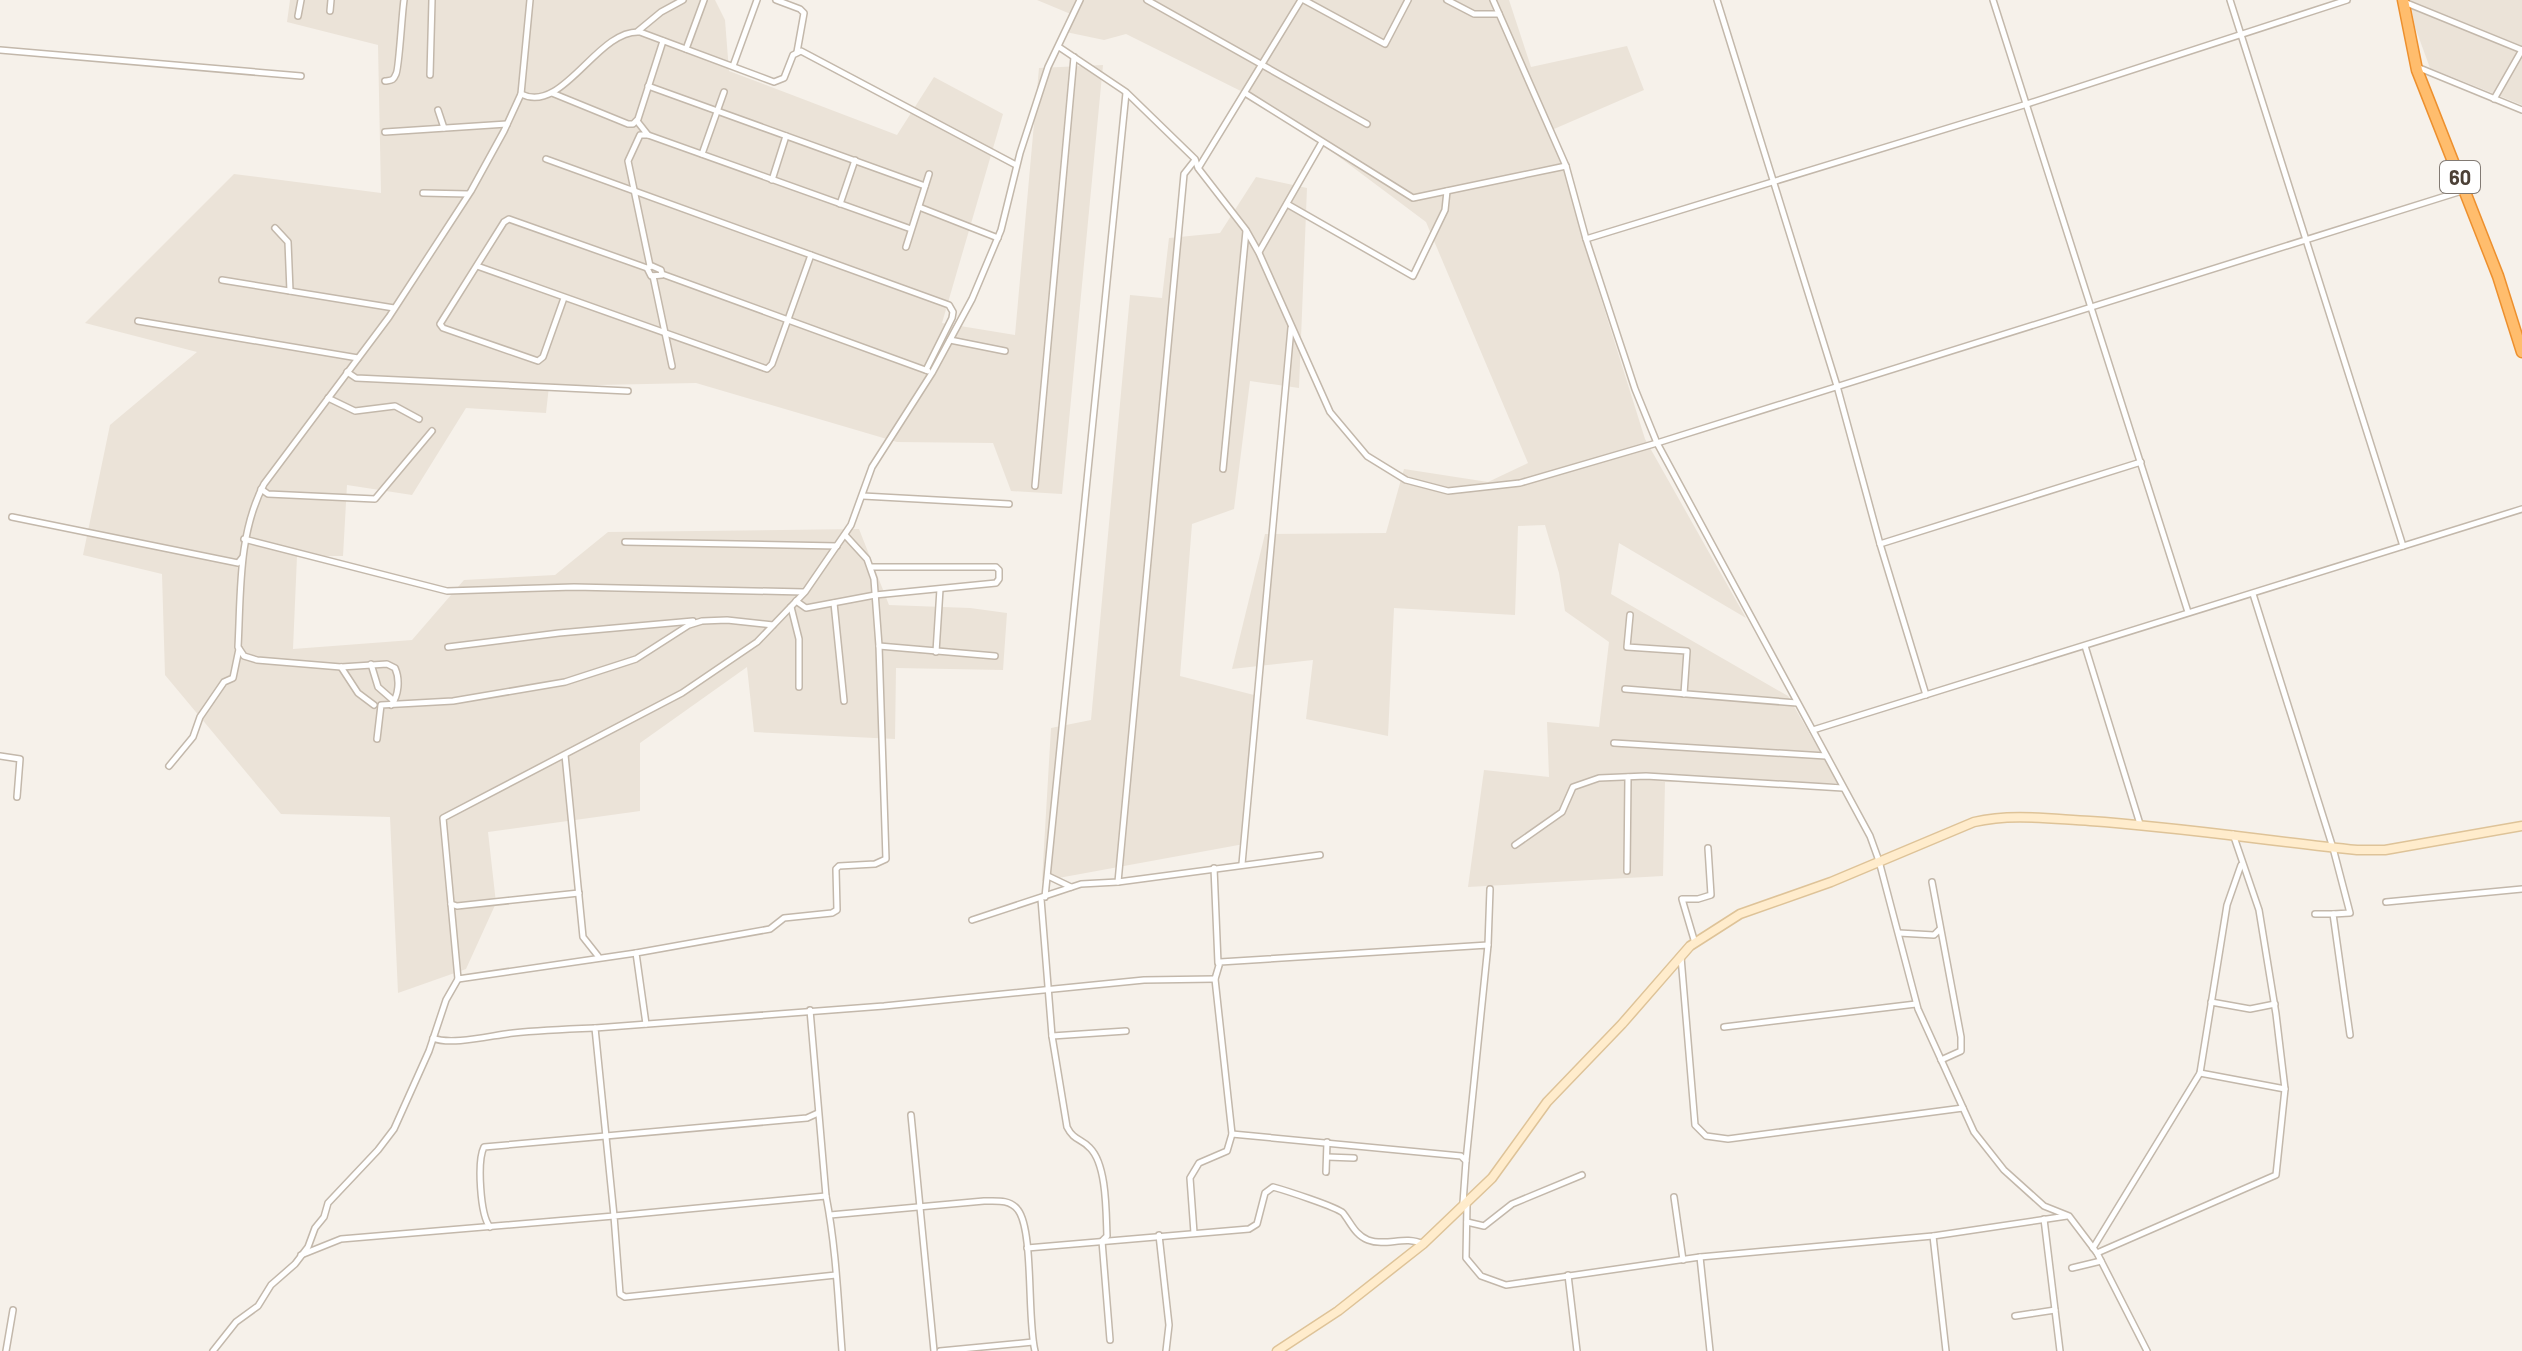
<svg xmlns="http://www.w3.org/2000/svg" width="2522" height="1351" viewBox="0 0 2522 1351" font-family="Barlow,sans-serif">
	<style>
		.residential { fill: #ebe3d8 }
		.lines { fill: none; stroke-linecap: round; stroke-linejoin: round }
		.street-casing { stroke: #c3b8ab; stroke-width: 8 }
		.secondary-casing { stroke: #dec398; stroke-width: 11 }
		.highway-casing { stroke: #ed902e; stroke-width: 13 }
		.street { stroke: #fff; stroke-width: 5 }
		.secondary { stroke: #ffeccc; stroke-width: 8 }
		.highway { stroke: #ffbd6d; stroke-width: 10 }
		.labels { text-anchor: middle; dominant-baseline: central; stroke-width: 6; stroke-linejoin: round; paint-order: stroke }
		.shield { fill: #fff; stroke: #827a73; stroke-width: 2 }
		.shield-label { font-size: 20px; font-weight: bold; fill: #4c4137 }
	</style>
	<rect width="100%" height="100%" fill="#f6f1ea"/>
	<g class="residential">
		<polygon points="290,0 715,0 725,20 729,71 897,135 934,77 1003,114 942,323 1015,335 1039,68 1103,65 1062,494 1011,491 993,443 897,442 696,383 549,386 546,413 466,408 412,495 347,485 343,556 297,556 293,649 412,640 464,580 555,575 608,532 859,529 889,605 970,608 1007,613 1003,670 896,668 895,739 754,732 747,667 640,743 640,811 488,832 496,903 466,969 398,993 390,817 281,814 165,675 162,574 83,555 110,425 197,352 85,323 234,174 381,193 378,45 287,22"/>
		<polygon points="1037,0 1509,0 1531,67 1627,46 1644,90 1554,129 1598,289 1645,439 1746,618 1619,543 1611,594 1788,696 1838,783 1665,782 1663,876 1468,887 1484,770 1549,777 1547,722 1599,727 1609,642 1565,611 1559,573 1545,525 1518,526 1515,615 1394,608 1388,736 1306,719 1313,660 1232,669 1265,534 1386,533 1404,469 1488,482 1528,463 1426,222 1271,106 1126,34 1104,40 1061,31 1073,15"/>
		<polygon points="2410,0 2522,0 2522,105 2430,68 2415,27"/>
		<polygon points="1256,177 1307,188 1299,388 1250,381 1234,509 1192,524 1180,676 1254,695 1244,844 1042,881 1051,728 1091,720 1130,295 1162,298 1169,238 1220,233"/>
	</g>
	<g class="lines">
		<g class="street-casing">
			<g id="street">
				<polyline points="776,0 800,9 804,13 797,52"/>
				<polyline points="1147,0 1367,124"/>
				<polyline points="1304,0 1385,44 1408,0"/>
				<polyline points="1447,0 1474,14 1499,14"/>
				<polyline points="1493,0 1566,166 1586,239 1635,389 1657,443 1870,836 1879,861 1918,1009 1974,1132 2004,1170 2044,1206 2069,1216 2097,1253 2147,1351"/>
				<polyline points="1717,0 1837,386 1880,544 1926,695"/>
				<polyline points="1993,0 2188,612"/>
				<polyline points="2230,0 2403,546"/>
				<polyline points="2404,2 2522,50"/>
				<polyline points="330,11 331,0"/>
				<polyline points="298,16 301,0"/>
				<polyline points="638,31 661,12 683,0"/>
				<polyline points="1059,47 1126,92 1195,159 1198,168 1246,230 1259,253 1330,412 1367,456 1406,480 1448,491 1520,483 1657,443 2465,190"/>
				<polyline points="686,49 704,0"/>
				<polyline points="0,50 301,76"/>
				<polyline points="733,66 757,0"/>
				<polyline points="2417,67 2522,110"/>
				<polyline points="430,75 432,0"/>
				<path d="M 385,81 C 392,80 393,81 396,74 C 399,70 402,12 404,0"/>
				<polyline points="648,86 925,186"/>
				<polyline points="552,93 628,124 633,124 638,119 663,41"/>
				<polyline points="1245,93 1413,198 1566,166"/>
				<path d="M 521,94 C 563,115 597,29 640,32 L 774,82 L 784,78 L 793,55 L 801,51 L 1016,165"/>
				<polyline points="2494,99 2522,50"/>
				<polyline points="438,110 444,128"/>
				<polyline points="637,121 648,135 640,135 628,161 650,266"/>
				<polyline points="385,132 507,124"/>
				<polyline points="648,135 911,229"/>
				<polyline points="702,154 724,92"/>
				<polyline points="546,159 949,305 953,312 952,318 926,370"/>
				<polyline points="1199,167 1301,0"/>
				<polyline points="772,180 786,136"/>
				<polyline points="423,193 468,194"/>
				<polyline points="840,204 855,160"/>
				<polyline points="1287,204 1413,276 1445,210 1447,191"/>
				<polyline points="919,207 998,238"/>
				<polyline points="275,228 288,242 290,291"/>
				<polyline points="1586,239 2027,104 2347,0"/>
				<polyline points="906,247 929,174"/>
				<polyline points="1259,252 1322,142"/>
				<polyline points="477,266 767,369 772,364 811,255"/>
				<polyline points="662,274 928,371"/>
				<polyline points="653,276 672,366"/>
				<polyline points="222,280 394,308"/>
				<polyline points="564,298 543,357 538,361 443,328 440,324 504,222 509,219 647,268 652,266 661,270 662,275 651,276 647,268"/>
				<polyline points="138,321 358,358"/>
				<polyline points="950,340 1005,351"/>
				<polyline points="347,372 356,378 628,391"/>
				<polyline points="328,398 355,411 395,406 419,419"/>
				<polyline points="1223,469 1246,231"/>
				<polyline points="1035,486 1074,57"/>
				<polyline points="261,489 268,494 375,499 432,431"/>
				<polyline points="863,496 1009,504"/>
				<polyline points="12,517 238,563 242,558"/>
				<polyline points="244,539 447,591 574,587 804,592"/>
				<polyline points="625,542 837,546"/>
				<polyline points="1880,544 2141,462"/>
				<polyline points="2253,594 2333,848 2350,913 2333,914 2350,1035"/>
				<polyline points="796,601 806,608 875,595 996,583 999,579 999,570 996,567 871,567"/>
				<polyline points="834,603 844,701"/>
				<polyline points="791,607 799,639 799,687"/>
				<polyline points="1630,615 1627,647 1687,651 1684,694"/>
				<polyline points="879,646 995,656"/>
				<polyline points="2085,646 2140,824"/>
				<polyline points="448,647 559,633 693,621"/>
				<polyline points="936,652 940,589"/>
				<polyline points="371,664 378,687 394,701"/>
				<polyline points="341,667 358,693 374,705"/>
				<polyline points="1625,689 1797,703"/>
				<path d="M 391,705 C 399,696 400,679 395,668 L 387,664 L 341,667 L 257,660 L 244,656 L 238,647 C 241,591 238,534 264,484 L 389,317 L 471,191 L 504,131 L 521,94 L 530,0"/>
				<polyline points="1813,730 2522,509"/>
				<polyline points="377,739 381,705 453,701 565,682 636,659 689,625 702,621 727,620 773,625"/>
				<polyline points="1614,743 1826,756"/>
				<polyline points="565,755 583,937 598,956"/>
				<polyline points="0,756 20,759 17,797"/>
				<polyline points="169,766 193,737 200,717 224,682 233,678 239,649"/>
				<polyline points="1515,845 1562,812 1573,787 1599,778 1646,776 1843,788"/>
				<polyline points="1242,864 1291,328"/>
				<polyline points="1214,868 1218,963"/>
				<polyline points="1627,871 1628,777"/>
				<polyline points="1048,876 1071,887"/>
				<polyline points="1118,882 1184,174 1195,160"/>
				<polyline points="1932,882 1961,1037 1961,1051 1941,1060"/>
				<polyline points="1045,897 1126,93"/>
				<path d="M 1041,899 L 1052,1036 L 1067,1127 C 1074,1141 1081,1138 1090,1148 C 1107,1165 1106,1213 1107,1236 L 1102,1241 L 1110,1340"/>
				<polyline points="2386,902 2522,889"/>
				<polyline points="451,904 457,906 579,893"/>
				<polyline points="2315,914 2334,914"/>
				<polyline points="972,920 1081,884 1118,882 1320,855"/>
				<polyline points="1899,933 1934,935 1940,929"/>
				<polyline points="1695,943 1682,899 1698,899 1711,895 1708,848"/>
				<polyline points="1488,945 1490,889"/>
				<polyline points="636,953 458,979 443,818 682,693 757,642 805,592 851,525 872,467 932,373 972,299 1001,230 1020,153 1048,67 1080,0"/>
				<polyline points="1681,957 1695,1125 1706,1136 1728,1139 1963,1108"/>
				<polyline points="2211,1002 2250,1009 2275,1004"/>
				<polyline points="810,1010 826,1196"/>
				<polyline points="646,1024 636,953 770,929 784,918 832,913 837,910 836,869 839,866 875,864 886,859 879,646 874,579 867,559 845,535"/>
				<polyline points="1724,1027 1916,1004"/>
				<polyline points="1052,1036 1126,1031"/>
				<path d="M 433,1038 C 451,1046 493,1035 513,1033 C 541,1030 568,1029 595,1028"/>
				<polyline points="2200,1073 2285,1089"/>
				<polyline points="911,1115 934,1351"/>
				<polyline points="1232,1134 1461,1156 1466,1161 1463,1203"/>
				<polyline points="1327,1157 1354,1158"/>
				<polyline points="1326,1172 1327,1142"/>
				<polyline points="1674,1197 1683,1260"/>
				<polyline points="1467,1204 1466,1258 1481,1276 1506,1285 1700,1257 1933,1236 2067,1216"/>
				<path d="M 830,1215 L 984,1201 C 996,1201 1010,1199 1018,1210 C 1034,1231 1027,1320 1035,1351"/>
				<polyline points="2044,1219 2060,1351"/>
				<polyline points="1467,1222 1484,1226 1512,1204 1582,1175"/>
				<path d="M 490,1227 C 480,1215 477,1161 484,1147 L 807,1118 L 818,1113"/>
				<polyline points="1194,1233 1190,1178 1199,1163 1227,1151 1232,1134 1215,979 1220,962 1488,945 1466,1161"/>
				<polyline points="1159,1235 1169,1325 1166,1351"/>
				<polyline points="1933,1236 1946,1351"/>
				<path d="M 1027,1248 L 1249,1229 L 1257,1224 L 1265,1193 L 1273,1187 C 1284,1190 1337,1207 1343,1213 C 1351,1223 1355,1235 1368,1240 C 1386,1247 1405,1235 1423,1244"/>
				<polyline points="2093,1248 2200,1073 2227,905 2241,865"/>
				<polyline points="2097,1253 2276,1175 2285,1089 2276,1014 2259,910 2233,834"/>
				<polyline points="301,1255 341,1239 614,1216 595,1028 884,1006 1144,980 1215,979"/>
				<polyline points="1700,1257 1710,1351"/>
				<polyline points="2072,1268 2101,1261"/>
				<path d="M 836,1275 L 625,1297 L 620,1294 L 614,1216 L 826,1196 C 836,1247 838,1299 842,1351"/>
				<polyline points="1568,1275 1577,1351"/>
				<polyline points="2015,1316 2055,1310"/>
				<polyline points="6,1351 13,1310"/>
				<polyline points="213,1351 236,1322 258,1306 271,1285 295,1264 308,1247 315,1228 324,1217 328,1203 378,1150 394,1129 429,1051 446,1000 458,979"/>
				<polyline points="940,1351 1033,1342"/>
			</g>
		</g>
		<g class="secondary-casing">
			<path id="secondary" d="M 1277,1351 L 1338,1311 L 1423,1244 L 1492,1178 L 1547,1102 L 1622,1024 L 1690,946 L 1740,914 L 1831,882 L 1974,822 C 2012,813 2051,819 2090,821 C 2180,827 2268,841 2357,850 L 2385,850 L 2522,826"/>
		</g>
		<g class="highway-casing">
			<polyline id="highway" points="2403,0 2417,70 2498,276 2522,352"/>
		</g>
		<use href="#street" class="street"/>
		<use href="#secondary" class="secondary"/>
		<use href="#highway" class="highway"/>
	</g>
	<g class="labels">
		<rect class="shield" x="2440" y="161" width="40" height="32" rx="6"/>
		<g class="shield-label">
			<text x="2460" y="177">60</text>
		</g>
	</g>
</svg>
